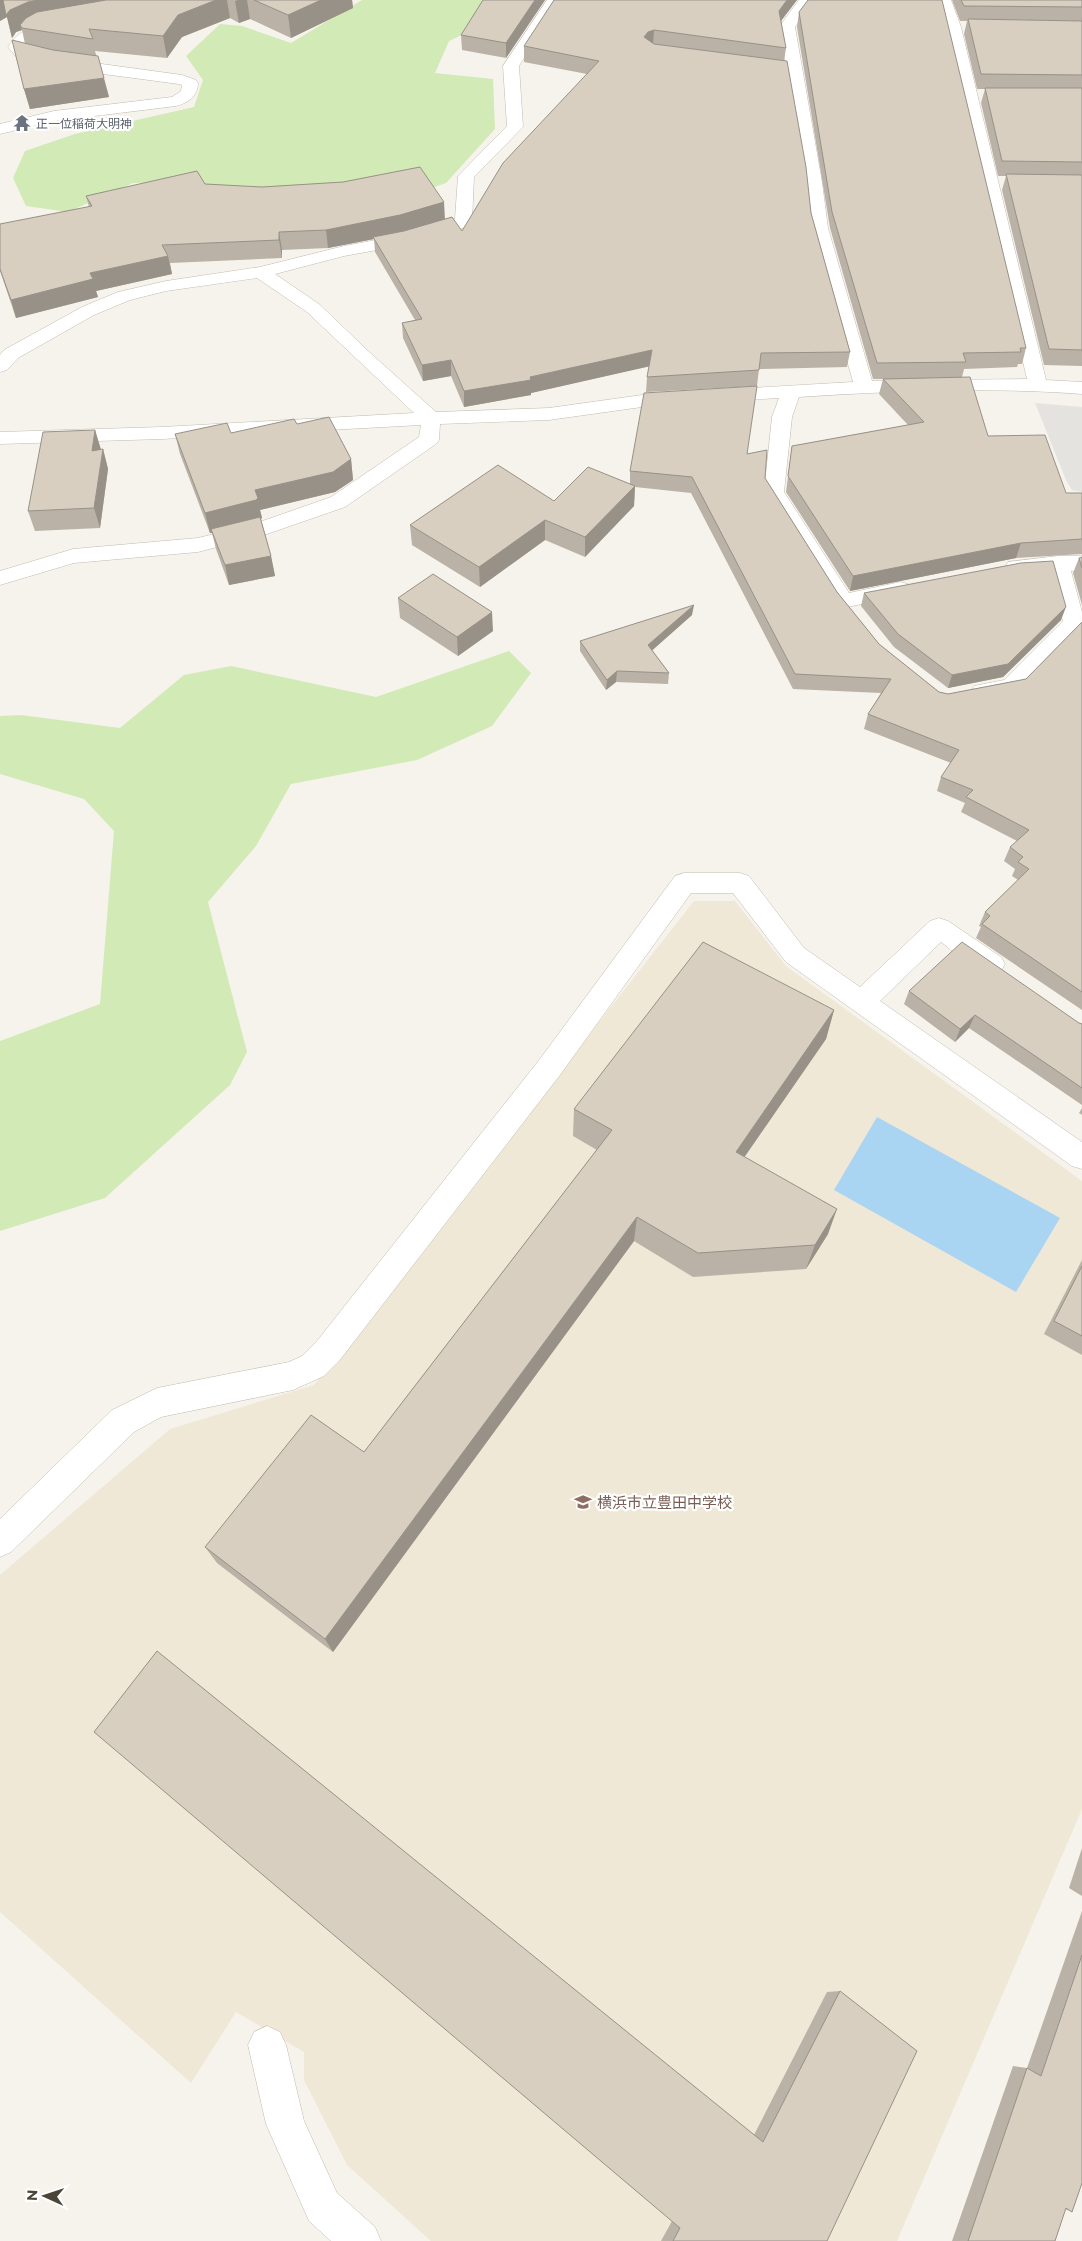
<svg xmlns="http://www.w3.org/2000/svg" width="1082" height="2241" viewBox="0 0 1082 2241" font-family="Montserrat,'Noto Sans JP',sans-serif">
	<style>
		.education { fill: #efe8d6 }
		.green { fill: #d2eab5 }
		.parking { fill: #e5e3e0 }
		.water { fill: #a9d4f2 }
		.lines { fill: none; stroke-linecap: round; stroke-linejoin: round }
		.minor-casing { stroke: #c2bbae; stroke-width: 1 }
		.minor { fill: #fff; fill-rule: evenodd }
		.wall { fill: #bab2a6 }
		.shaded-wall { fill: #979187 }
		.building { fill: #d8cfc1; stroke: #979187 }
		.labels { text-anchor: middle; dominant-baseline: central; stroke-width: 4.5; stroke-linejoin: round; paint-order: stroke }
		.far-worship-label { font-size: 12px; fill: #5b616d; stroke: #fff; text-anchor: start }
		.education-label { font-size: 15px; fill: #785e54; stroke: #fff; text-anchor: start }
	</style>
	<rect width="100%" height="100%" fill="#f6f3ec"/>
	<polygon class="education" points="694,901 735,901 786,966 1082,1181 1082,1809 897,2241 431,2241 347,2165 304,2080 304,2052 236,2012 191,2083 0,1912 0,1575 170,1429 314,1385"/>
	<g class="green">
		<polygon points="362,0 481,0 499,8 498,18 449,41 435,73 493,79 495,129 446,183 423,191 300,201 179,182 133,183 68,212 26,206 13,178 25,151 75,134 194,107 203,80 186,56 220,24 242,26 291,43"/>
		<polygon points="509,651 531,673 492,726 417,760 291,784 256,846 208,902 247,1052 230,1085 105,1198 0,1231 0,1041 100,1004 114,831 84,799 0,774 0,716 21,715 120,728 184,675 231,666 376,697"/>
	</g>
	<polygon class="parking" points="1035,403 1082,407 1082,492 1072,490 1066,480"/>
	<polygon class="water" points="877,1117 1060,1218 1016,1292 834,1190"/>
	<g class="lines">
		<g class="minor-casing">
			<g id="minor">
				<path d="M 547,0 L 562,0 L 553,11 L 519,66 L 523,127 L 474,177 L 472,222 L 469,226 L 405,245 L 344,256 L 275,274 L 319,304 L 368,351 L 436,412 L 549,408 L 649,394 L 853,382 L 810,228 L 806,182 L 779,27 L 799,0 L 814,0 L 795,27 L 822,182 L 828,228 L 872,381 L 1027,379 L 945,27 L 937,0 L 951,0 L 961,27 L 1046,380 L 1082,382 L 1082,394 C 988,387 893,391 799,397 L 792,417 L 784,492 L 849,593 L 900,582 L 908,584 L 911,589 L 908,594 L 843,608 L 835,606 L 764,492 L 772,417 L 779,398 L 649,406 L 549,420 L 440,424 L 439,440 L 436,444 L 345,507 L 267,534 L 198,552 L 74,563 L 0,585 L 0,571 L 73,549 L 198,538 L 254,524 L 331,497 L 419,437 L 421,425 L 162,439 L 0,444 L 0,432 L 162,427 L 414,413 L 307,312 L 257,278 L 166,291 L 130,300 L 94,315 L 18,358 L 7,370 L 0,372 L 0,355 L 4,350 L 82,307 L 118,292 L 166,281 L 260,267 L 344,246 L 402,235 L 455,219 L 458,176 L 507,126 L 503,66 Z"/>
				<path d="M 58,20 L 63,22 L 66,25 L 63,28 L 39,34 L 29,40 L 24,47 L 27,52 L 58,58 L 182,75 L 196,80 L 198,83 C 198,96 188,103 176,106 L 54,121 L 0,134 L 0,124 L 54,111 L 172,97 L 181,91 L 182,85 L 179,84 L 58,68 L 17,58 L 8,47 C 20,28 37,24 58,20 Z"/>
				<polygon points="1058,556 1082,556 1082,570 1071,571 1082,612 1082,628 1019,692 982,700 974,698 971,692 974,686 1004,680 1063,621 1050,572 1016,574 1008,572 1005,567 1008,562"/>
				<path d="M 684,873 L 740,873 L 749,876 L 804,948 L 860,987 L 930,921 L 939,918 L 948,921 L 1001,957 L 1005,964 L 1001,971 C 981,978 957,954 941,942 L 880,1001 L 1082,1142 L 1082,1169 L 1072,1166 L 786,962 L 733,893 L 691,893 L 560,1075 L 339,1361 L 324,1376 L 293,1390 L 161,1417 L 134,1432 L 11,1552 L 0,1557 L 0,1519 L 112,1410 L 157,1388 L 289,1362 L 302,1356 L 317,1341 L 540,1059 L 675,876 Z"/>
				<polygon points="267,2026 280,2032 286,2045 304,2121 337,2193 375,2227 381,2241 331,2241 309,2221 266,2124 248,2045 254,2032"/>
			</g>
		</g>
		<use href="#minor" class="minor"/>
	</g>
	<g class="wall">
		<polygon points="0,0 352,0 353,8 291,38 250,19 239,23 230,18 182,37 167,58 95,51 109,97 30,109 24,89 25,44 22,30 16,32 12,38 7,17 0,21"/>
		<polygon points="483,0 545,0 506,58 462,50 461,35"/>
		<polygon points="797,0 781,21 786,48 784,61 811,213 850,352 847,367 759,369 757,386 646,392 647,377 649,366 531,393 531,395 464,407 451,376 423,381 403,338 402,323 415,320 375,252 374,239 328,248 282,250 282,258 170,263 172,274 96,291 98,297 16,318 0,271 0,224 89,207 86,196 205,184 444,219 462,231 587,74 524,62 524,46"/>
		<polygon points="952,0 1082,0 1082,366 1044,365 1002,190 1006,176 998,176 981,103 985,89 977,89 964,34 967,21 960,21"/>
		<polygon points="799,12 1026,348 1022,364 1018,364 1017,367 964,369 962,377 988,436 1066,493 1082,493 1082,554 1016,558 850,591 786,492 792,446 908,425 879,394 883,379 891,379 873,379 830,228 797,27"/>
		<polygon points="297,424 351,459 353,480 335,492 260,510 262,518 261,519 271,556 275,576 229,585 216,549 212,533 210,533 180,454 175,434 231,433"/>
		<polygon points="95,430 101,450 103,449 108,469 100,528 35,531 28,511"/>
		<polygon points="747,454 765,478 837,592 879,644 939,692 948,694 1026,679 1082,622 1082,1010 976,938 981,927 979,926 985,912 1018,880 1012,876 1015,869 1004,861 1010,847 1017,841 961,812 965,803 937,791 941,777 951,763 864,729 868,714 881,693 793,689 691,493 635,487 634,506 585,557 545,540 480,587 412,545 410,525 554,501 630,484 630,471"/>
		<polygon points="1082,557 1082,605 1073,573 1079,558"/>
		<polygon points="864,593 1061,620 1003,677 948,688 894,647 861,606"/>
		<polygon points="398,598 493,631 458,656 400,618"/>
		<polygon points="692,615 652,650 669,673 668,684 616,682 606,690 580,651 580,641"/>
		<polygon points="909,991 1082,1024 1082,1105 969,1028 955,1042 904,1004"/>
		<polygon points="834,1010 826,1039 744,1157 828,1234 806,1269 693,1277 634,1241 333,1652 217,1563 205,1547 364,1452 597,1150 573,1136 574,1109"/>
		<polygon points="1082,1108 1082,1115 1079,1113"/>
		<polygon points="1082,1260 1082,1355 1044,1334"/>
		<polygon points="1082,1848 1082,1896 1069,1888"/>
		<polygon points="1082,1911 1082,2183 1072,2212 1065,2209 1055,2241 952,2241 1013,2066 1027,2068"/>
		<polygon points="840,1991 827,2241 661,2241 672,2221 754,2135 827,1992"/>
	</g>
	<g class="shaded-wall">
		<polygon points="0,0 3,0 10,10 28,2 38,0 157,0 20,25 22,30 16,32 12,38 7,17 0,21"/>
		<polygon points="216,0 227,0 230,18 182,37 167,58 163,36 178,15"/>
		<polygon points="238,0 247,0 250,19 239,23 235,1"/>
		<polygon points="321,0 352,0 353,8 291,38 288,15"/>
		<polygon points="535,0 545,0 506,58 506,43"/>
		<polygon points="787,0 797,0 777,26 779,11"/>
		<polygon points="654,30 653,45 644,37 648,32"/>
		<polygon points="104,78 109,97 30,109 24,89"/>
		<polygon points="444,202 445,220 402,233 373,237 374,239 328,248 326,230"/>
		<polygon points="279,232 282,250 282,258 279,240"/>
		<polygon points="168,256 172,274 96,291 98,297 16,318 11,300 90,273"/>
		<polygon points="652,350 651,366 531,393 531,395 464,407 464,391"/>
		<polygon points="451,360 451,376 423,381 422,365"/>
		<polygon points="95,430 101,450 92,451"/>
		<polygon points="103,449 108,469 100,528 94,508"/>
		<polygon points="351,459 353,480 335,492 260,510 262,518 259,520 211,529 212,533 210,533 205,513 255,490"/>
		<polygon points="635,486 634,506 585,557 585,537"/>
		<polygon points="545,520 545,540 480,587 479,567"/>
		<polygon points="1021,543 1016,558 850,591 853,576"/>
		<polygon points="271,556 275,576 229,585 225,565"/>
		<polygon points="694,605 692,615 647,655 648,645"/>
		<polygon points="1066,607 1061,620 1003,677 948,688 952,675"/>
		<polygon points="492,612 493,631 458,656 457,637"/>
		<polygon points="617,671 616,682 606,690 607,680"/>
		<polygon points="834,1010 826,1039 730,1178 736,1152"/>
		<polygon points="975,1015 969,1028 955,1042 960,1029"/>
		<polygon points="837,1209 828,1234 806,1269 815,1245"/>
		<polygon points="637,1217 634,1241 333,1652 325,1639"/>
	</g>
	<g class="building">
		<polygon points="3,0 38,0 28,2 10,10 6,15"/>
		<polygon points="106,0 216,0 178,15 163,36 89,29 93,39 22,28 20,25 26,18 37,12"/>
		<polygon points="254,0 321,0 288,15"/>
		<polygon points="483,0 535,0 506,43 461,35"/>
		<polygon points="554,0 787,0 779,11 786,48 654,30 648,32 644,37 654,44 787,61 806,167 811,213 850,352 761,353 759,370 647,377 652,350 530,377 531,380 464,391 451,360 422,365 402,323 422,319 373,237 404,231 452,217 462,231 503,163 599,61 524,46"/>
		<polygon points="808,0 942,0 1026,348 1020,348 1021,352 963,353 966,362 877,363 832,212 799,12"/>
		<polygon points="961,0 1082,0 1082,7 964,6"/>
		<polygon points="968,19 1082,21 1082,75 981,74"/>
		<polygon points="12,40 53,50 98,56 104,78 24,89"/>
		<polygon points="985,88 1082,88 1082,162 1002,161"/>
		<polygon points="420,167 444,202 400,215 326,230 279,232 279,240 162,245 168,256 90,273 93,279 11,300 0,269 0,224 92,206 86,196 197,171 205,184 262,187 343,182"/>
		<polygon points="1006,174 1082,175 1082,350 1049,349"/>
		<polygon points="970,377 988,436 1045,435 1066,493 1082,493 1082,539 1021,543 853,576 788,476 792,446 924,422 883,379"/>
		<polygon points="757,386 747,454 767,450 765,478 837,592 879,644 939,692 948,694 1026,679 1082,622 1082,992 982,924 990,916 985,912 1029,869 1018,862 1023,857 1010,847 1029,830 966,797 973,790 941,777 959,750 868,714 891,679 795,674 692,477 630,471 644,393"/>
		<polygon points="329,417 351,459 333,472 255,490 258,498 256,500 205,513 175,434 227,423 231,433 294,419 297,424"/>
		<polygon points="95,430 92,451 103,449 94,508 28,511 43,432"/>
		<polygon points="498,465 554,501 588,467 635,486 585,537 545,520 479,567 410,525"/>
		<polygon points="260,517 271,556 225,565 211,529"/>
		<polygon points="1082,557 1082,568 1079,558"/>
		<polygon points="1053,561 1066,607 1008,664 952,675 898,634 864,593 1021,563"/>
		<polygon points="433,574 492,612 457,637 398,598"/>
		<polygon points="694,605 648,645 669,673 617,671 607,680 580,641"/>
		<polygon points="703,942 834,1010 736,1152 837,1209 815,1245 698,1253 637,1217 325,1639 205,1547 311,1415 364,1452 612,1130 574,1109"/>
		<polygon points="962,942 1079,1023 1082,1024 1082,1088 975,1015 960,1029 909,991"/>
		<polygon points="1082,1266 1082,1336 1054,1321"/>
		<polygon points="157,1651 763,2142 840,1991 917,2051 827,2241 673,2241 680,2228 94,1732"/>
		<polygon points="1082,1955 1082,2183 1072,2212 1066,2208 1055,2241 968,2241 1027,2068 1041,2076"/>
	</g>
	<defs>
		<g id="temple-bare" transform="scale(1.35)"><path d="M0-6L5-2H3V0L6.5 2.5H4V6H1.5V3h-3V6H-4V2.5H-6.5L-3 0V-2H-5Z" fill="#6b7280" stroke="#fff" stroke-width="2.5" paint-order="stroke"/></g>
		<g id="school-bare" transform="scale(1.35)"><path d="M0-5L7-2L0 1L-7-2ZM-4 1L0 2.5L4 1V4Q0 6-4 4Z" fill="#8d6e63" stroke="#fff" stroke-width="2.5" paint-order="stroke"/></g>
	</defs>
	<g fill-rule="evenodd">
		<use href="#temple-bare" x="22" y="123"/>
		<use href="#school-bare" x="583" y="1502"/>
	</g>
	<g class="labels">
		<g class="far-worship-label">
			<text x="36" y="123">正一位稲荷大明神</text>
		</g>
		<g class="education-label">
			<text x="597" y="1502">横浜市立豊田中学校</text>
		</g>
	</g>
	<g transform="translate(45 2196) rotate(273)" stroke="#ffffff" stroke-width="4" paint-order="stroke">
	<path d="M0-4L9 19L0 12L-9 19Z" fill="#4b4439"/>
	<text y="-8" font-size="14" font-weight="bold" text-anchor="middle" fill="#4b4439">N</text>
	</g>
</svg>
